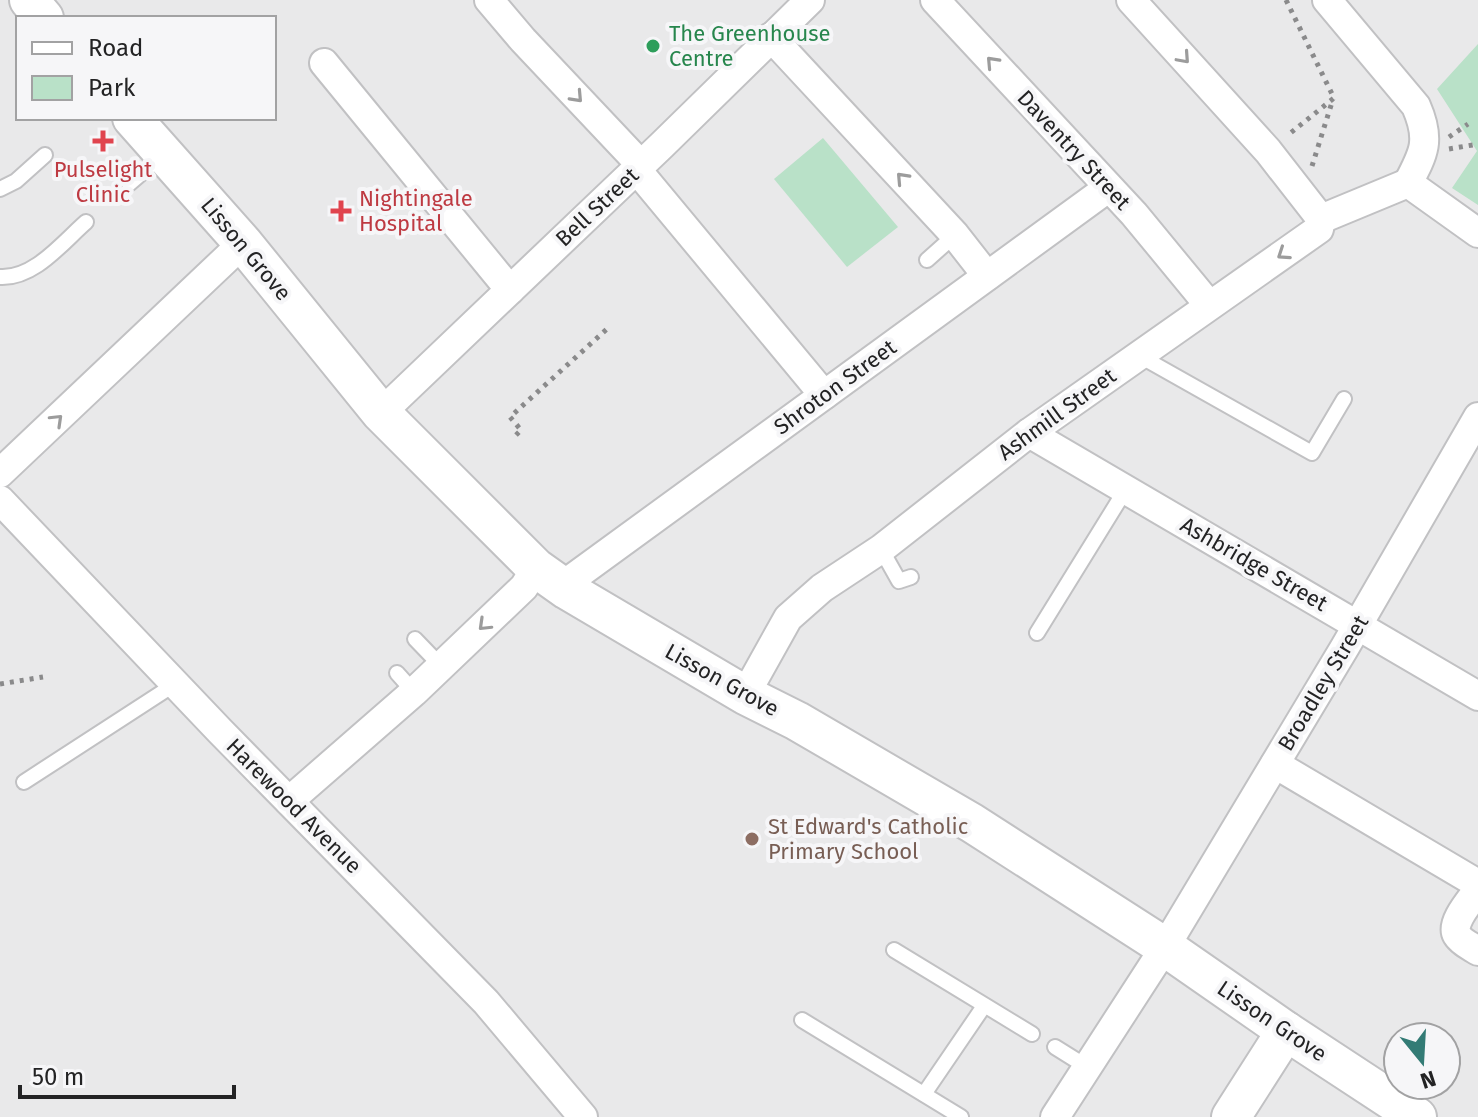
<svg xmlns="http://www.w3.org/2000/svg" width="1478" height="1117" viewBox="0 0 1478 1117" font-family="'Fira Sans',sans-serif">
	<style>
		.green { fill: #b9e1c8 }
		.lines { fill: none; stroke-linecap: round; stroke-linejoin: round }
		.lane-casing { stroke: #c1c1c3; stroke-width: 18 }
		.street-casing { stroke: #c1c1c3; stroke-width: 32 }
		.secondary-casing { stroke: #c1c1c3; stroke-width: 42 }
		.path { stroke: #8a8a8b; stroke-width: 5; stroke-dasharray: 4 6; stroke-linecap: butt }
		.lane { stroke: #fff; stroke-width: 14 }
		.street { stroke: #fff; stroke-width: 28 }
		.secondary { stroke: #fff; stroke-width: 38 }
		.oneway { stroke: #9c9c9c }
		.leisure-dot { fill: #2e9e5b; stroke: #f6f6f8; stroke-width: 3 }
		.health-dot { fill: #e0444e; stroke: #f6f6f8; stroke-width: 3 }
		.education-dot { fill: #8d6e63; stroke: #f6f6f8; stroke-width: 3 }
		.labels { text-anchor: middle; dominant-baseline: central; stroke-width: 8; stroke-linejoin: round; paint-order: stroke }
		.leisure-label { font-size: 22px; fill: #27864d; stroke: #f6f6f8; text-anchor: start }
		.street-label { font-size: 22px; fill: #232324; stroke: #f6f6f8 }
		.health-label { font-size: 22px; fill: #be3a42; stroke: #f6f6f8 }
		.education-label { font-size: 22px; fill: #785e54; stroke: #f6f6f8; text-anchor: start }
	</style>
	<rect width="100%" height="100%" fill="#e9e9ea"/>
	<g class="green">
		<polygon points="1478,44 1478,205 1452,188 1477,151 1437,89"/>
		<polygon points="823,138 898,227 847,267 774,179"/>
	</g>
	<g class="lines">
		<g class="lane-casing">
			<g id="lane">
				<polyline points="129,184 164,154"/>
				<polyline points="0,189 16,181 45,155"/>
				<polyline points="927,260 955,235"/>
				<path d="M 0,277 C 34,279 62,243 86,222"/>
				<polyline points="1138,355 1312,453 1344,399"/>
				<polyline points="881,549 899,581 911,577"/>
				<polyline points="1037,633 1126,489"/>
				<polyline points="415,639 441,666"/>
				<polyline points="397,673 414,692"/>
				<polyline points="24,782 175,684"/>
				<polyline points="894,950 1032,1034"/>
				<polyline points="802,1020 961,1117"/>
				<polyline points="1055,1047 1087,1067"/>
				<polyline points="924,1094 984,1006"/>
			</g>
		</g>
		<g class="street-casing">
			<g id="street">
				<polyline points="489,0 523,40 641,165"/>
				<polyline points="935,0 1134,214 1209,305"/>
				<polyline points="1131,0 1268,151 1321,219"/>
				<path d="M 1327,0 L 1416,106 C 1431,140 1424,153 1408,183"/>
				<polyline points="771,37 955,235 987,276"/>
				<polyline points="324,63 510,290"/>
				<polyline points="637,170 824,395"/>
				<polyline points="1408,183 1478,233"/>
				<polyline points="1321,219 1408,183"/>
				<polyline points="381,413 662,145 810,0"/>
				<polyline points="1029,433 1478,696"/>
				<polyline points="0,473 243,243"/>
				<polyline points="0,500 220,731 486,1002 583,1117"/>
				<polyline points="562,586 1108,188"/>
				<polyline points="745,695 788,618 822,588 881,549 1029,433 1319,229 1321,219"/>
				<polyline points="1275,764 1478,884"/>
				<polyline points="289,801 414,692 524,587 536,568"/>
				<path d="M 1478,890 C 1471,900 1450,923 1457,935 C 1461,942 1472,947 1478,951"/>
				<polyline points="1055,1117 1165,947 1345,647 1478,417"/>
			</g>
		</g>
		<g class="secondary-casing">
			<g id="secondary">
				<polyline points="29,0 44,18"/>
				<polyline points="132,118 243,243 381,413 536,568 567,590 745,695 797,721 972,823 1165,947 1286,1031 1417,1117"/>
				<polyline points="1231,1117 1286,1031"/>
			</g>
		</g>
		<g class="path">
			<polyline points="1286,0 1334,98 1288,135"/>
			<polyline points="1449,137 1468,124"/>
			<polyline points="1449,149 1478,144"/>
			<polyline points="1312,166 1333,99"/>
			<polyline points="516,435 521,430 510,417 608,328"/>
			<polyline points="0,684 43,677"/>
		</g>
		<use href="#lane" class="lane"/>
		<use href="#street" class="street"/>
		<use href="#secondary" class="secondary"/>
	</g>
	<defs><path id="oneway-chevron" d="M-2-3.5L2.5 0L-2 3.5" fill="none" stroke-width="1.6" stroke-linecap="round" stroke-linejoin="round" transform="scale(2)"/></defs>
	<g class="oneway">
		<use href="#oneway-chevron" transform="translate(1184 58) rotate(48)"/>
		<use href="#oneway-chevron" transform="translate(992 62) rotate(-133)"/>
		<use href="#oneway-chevron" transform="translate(577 97) rotate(47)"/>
		<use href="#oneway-chevron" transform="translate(902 178) rotate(-133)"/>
		<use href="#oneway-chevron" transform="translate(1283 254) rotate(146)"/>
		<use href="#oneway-chevron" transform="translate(57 420) rotate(-44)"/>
		<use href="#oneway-chevron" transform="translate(484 625) rotate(136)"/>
	</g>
	<circle class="leisure-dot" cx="653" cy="46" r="8"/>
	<g class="health-dot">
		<path d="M99 129h8v8h8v8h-8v8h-8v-8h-8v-8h8z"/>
		<path d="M337 199h8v8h8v8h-8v8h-8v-8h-8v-8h8z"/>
	</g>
	<circle class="education-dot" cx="752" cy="839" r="8"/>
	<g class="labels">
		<g class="leisure-label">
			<text x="669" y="33">The Greenhouse<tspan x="669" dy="25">Centre</tspan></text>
		</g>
		<g class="street-label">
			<text transform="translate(1074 150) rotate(47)">Daventry Street</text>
			<text transform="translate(597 207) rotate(-43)">Bell Street</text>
			<text transform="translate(246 249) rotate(50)">Lisson Grove</text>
			<text transform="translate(835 387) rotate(-36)">Shroton Street</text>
			<text transform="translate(1057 414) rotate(-36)">Ashmill Street</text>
			<text transform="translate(1254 564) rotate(30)">Ashbridge Street</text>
			<text transform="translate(722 680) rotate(29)">Lisson Grove</text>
			<text transform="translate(1323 683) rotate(-59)">Broadley Street</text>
			<text transform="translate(294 806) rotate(45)">Harewood Avenue</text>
			<text transform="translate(1272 1021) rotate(34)">Lisson Grove</text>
		</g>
		<g class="health-label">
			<text x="103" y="169">Pulselight<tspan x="103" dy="25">Clinic</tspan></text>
			<text x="359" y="198" text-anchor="start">Nightingale<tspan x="359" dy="25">Hospital</tspan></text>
		</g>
		<g class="education-label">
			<text x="768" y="826">St Edward's Catholic<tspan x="768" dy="25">Primary School</tspan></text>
		</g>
	</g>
	<rect x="16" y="16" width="260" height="104" fill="#f6f6f8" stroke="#a2a2a3" stroke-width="2"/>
	<rect x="32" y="42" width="40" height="12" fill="#ffffff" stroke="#a2a2a3" stroke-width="2"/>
	<text x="88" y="56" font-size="24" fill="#232324">Road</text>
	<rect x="32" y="76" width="40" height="24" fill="#b9e1c8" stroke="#a2a2a3" stroke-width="2"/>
	<text x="88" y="96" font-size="24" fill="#232324">Park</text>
	<g transform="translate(1422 1061) rotate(162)"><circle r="38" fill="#f6f6f8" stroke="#a2a2a3" stroke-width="2"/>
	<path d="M0-6L14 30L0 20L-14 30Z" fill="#337b75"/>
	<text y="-12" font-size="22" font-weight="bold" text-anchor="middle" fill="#232324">N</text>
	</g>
	<path d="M20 1085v12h214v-12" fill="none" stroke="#232324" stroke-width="4"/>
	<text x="32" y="1085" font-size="24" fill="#232324" stroke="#f6f6f8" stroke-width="6" paint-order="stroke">50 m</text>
</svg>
